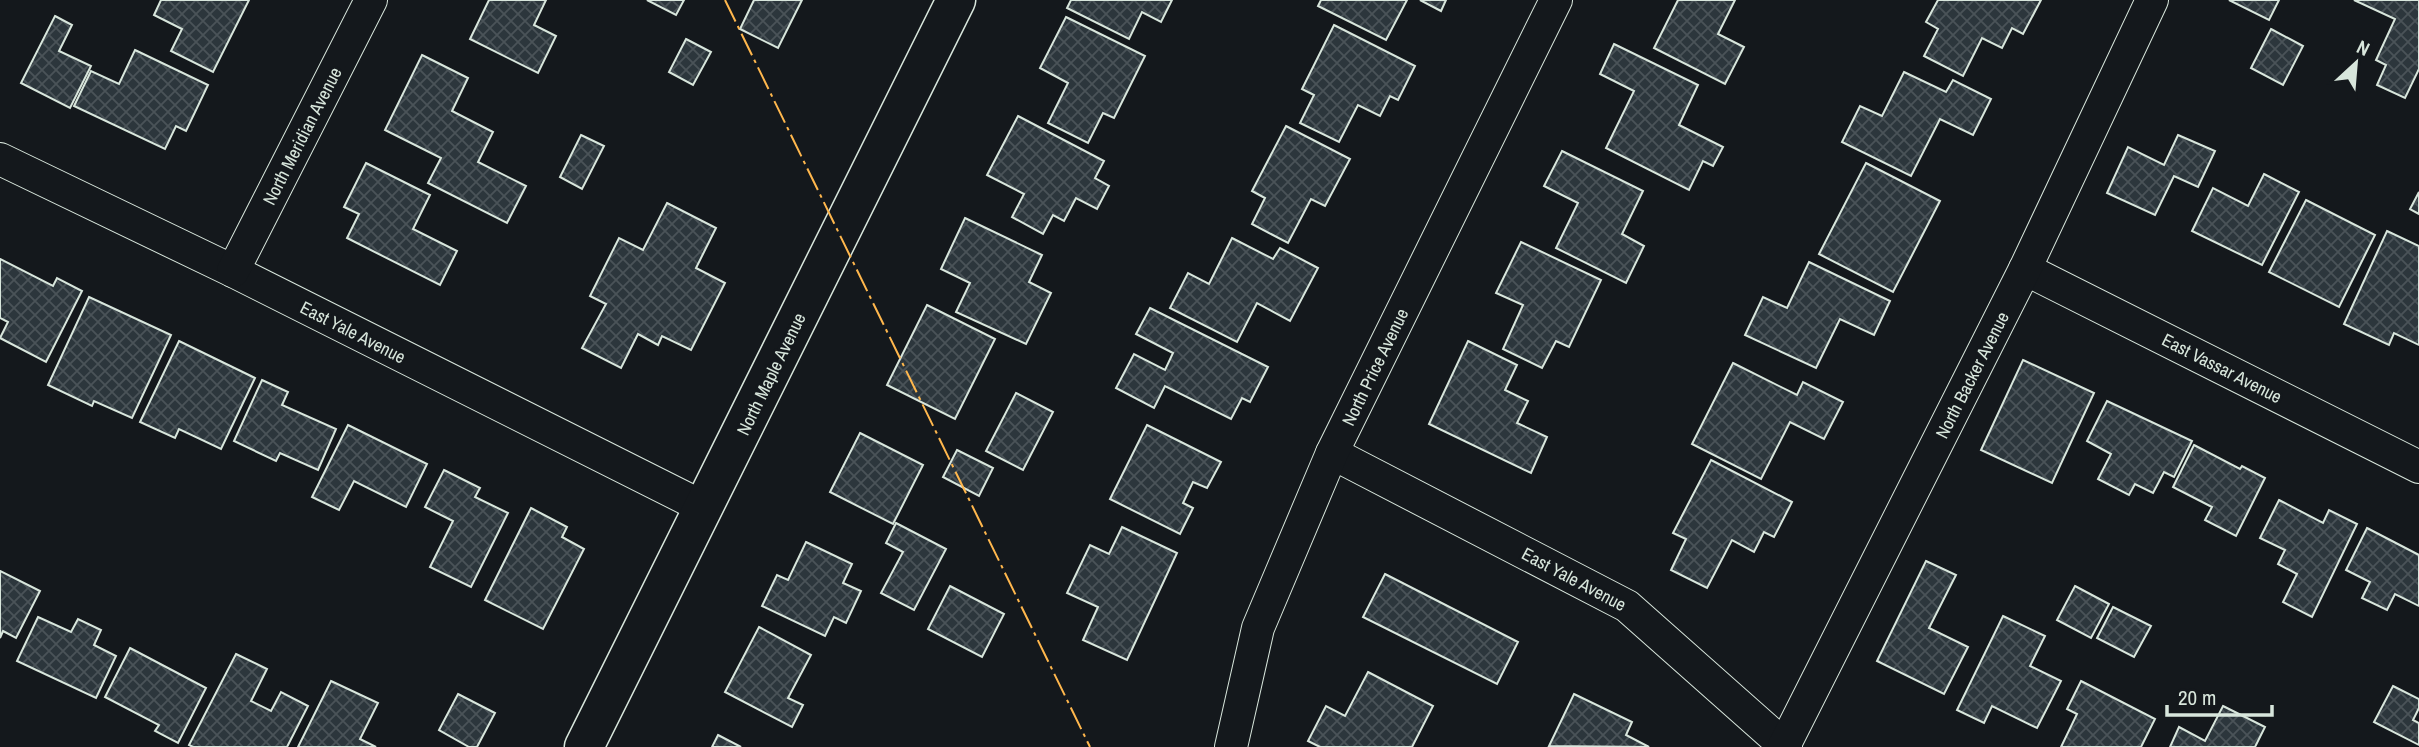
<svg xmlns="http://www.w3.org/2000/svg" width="2419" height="747" viewBox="0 0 2419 747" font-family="'Archivo Narrow',sans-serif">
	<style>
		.building { fill: url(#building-cross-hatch); stroke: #d8e6dc; stroke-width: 2 }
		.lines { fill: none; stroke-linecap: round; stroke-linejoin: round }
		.street-casing { stroke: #d8e6dc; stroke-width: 34 }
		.secondary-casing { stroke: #d8e6dc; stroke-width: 41 }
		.street { stroke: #14181c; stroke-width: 32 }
		.secondary { stroke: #14181c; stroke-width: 38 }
		.power { stroke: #ffb74d; stroke-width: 2; stroke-dasharray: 24 5 3.5 5; stroke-linecap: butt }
		.labels { text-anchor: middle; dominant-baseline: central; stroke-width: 5; stroke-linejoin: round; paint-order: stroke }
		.street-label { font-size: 18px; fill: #d8e6dc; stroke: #14181c }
	</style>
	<defs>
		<pattern id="building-cross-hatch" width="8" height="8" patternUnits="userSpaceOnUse" patternTransform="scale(1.75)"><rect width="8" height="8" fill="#2c363c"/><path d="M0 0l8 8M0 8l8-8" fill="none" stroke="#4a5358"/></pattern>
	</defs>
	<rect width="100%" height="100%" fill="#14181c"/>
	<g class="building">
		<polygon points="161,0 249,0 213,72 171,51 182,29 154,15"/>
		<polygon points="489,0 546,0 534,25 556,36 538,73 470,39"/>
		<polygon points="647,0 684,0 676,15"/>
		<polygon points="754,0 802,0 778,48 740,29"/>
		<polygon points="1071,0 1172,0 1161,22 1142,12 1129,39 1067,8"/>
		<polygon points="1321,0 1407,0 1386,40 1318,6"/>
		<polygon points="1420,0 1446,0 1441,11"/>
		<polygon points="1678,0 1735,0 1718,34 1744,47 1725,84 1654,48"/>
		<polygon points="1938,0 2041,0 2023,34 2012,28 2002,48 1982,38 1963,76 1924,56 1938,29 1926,22"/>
		<polygon points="2229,0 2279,0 2269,20"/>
		<polygon points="2354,0 2419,0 2419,69 2405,98 2377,85 2386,65 2376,60 2395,19"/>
		<polygon points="55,16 72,25 59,51 91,66 70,108 21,83"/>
		<polygon points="1066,17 1145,56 1114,118 1103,113 1088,143 1048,123 1068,83 1040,68"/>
		<polygon points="1334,25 1415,66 1398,100 1390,96 1380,116 1358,105 1339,142 1300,123 1314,95 1302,89"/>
		<polygon points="2271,29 2303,46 2283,85 2251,68"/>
		<polygon points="686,39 711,52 693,85 669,72"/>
		<polygon points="1614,44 1698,85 1679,125 1723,147 1713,166 1703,161 1689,190 1606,148 1634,91 1600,74"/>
		<polygon points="135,50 208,85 186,131 176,126 165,149 74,106 91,71 119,84"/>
		<polygon points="422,55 468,78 452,111 493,132 478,162 526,186 507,223 428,183 441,158 385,130"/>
		<polygon points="1904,72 1946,92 1953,80 1991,99 1973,135 1940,119 1911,176 1842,142 1860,106 1882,116"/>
		<polygon points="1018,116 1104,161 1095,178 1109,186 1097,209 1076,198 1064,221 1053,215 1043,234 1012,217 1024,194 987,175"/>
		<polygon points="1286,126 1350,159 1325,206 1311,199 1288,243 1252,224 1265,198 1252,191"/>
		<polygon points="581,135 604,146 582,189 560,177"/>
		<polygon points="2178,135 2215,151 2198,187 2174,176 2155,215 2107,193 2128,147 2164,165"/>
		<polygon points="1562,151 1643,191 1622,234 1644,246 1626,283 1556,248 1578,203 1544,186"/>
		<polygon points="366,163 430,195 413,229 457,251 440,285 347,238 359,214 344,207"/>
		<polygon points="1866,163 1940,201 1893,292 1819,254"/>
		<polygon points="2264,174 2299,192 2262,265 2192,231 2213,188 2248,206"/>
		<polygon points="2419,192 2419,214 2410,209"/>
		<polygon points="2306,200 2375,235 2339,307 2269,272"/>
		<polygon points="667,203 716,228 696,268 725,283 691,350 662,336 658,345 638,334 621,368 582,348 606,304 590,296 619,238 643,250"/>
		<polygon points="965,218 1042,255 1029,282 1051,293 1026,344 956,312 970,283 941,269"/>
		<polygon points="2387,231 2419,246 2419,345 2394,333 2389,345 2344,324"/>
		<polygon points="1232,238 1273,259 1280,248 1318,268 1290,321 1257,303 1237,342 1170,308 1188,273 1209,284"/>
		<polygon points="1521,242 1601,280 1569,347 1556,341 1542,368 1503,349 1523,305 1496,293"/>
		<polygon points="0,259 53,286 57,278 82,291 46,362 0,338 8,322 0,318"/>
		<polygon points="1809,262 1890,301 1874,335 1840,319 1816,368 1745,335 1763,297 1787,308"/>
		<polygon points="89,297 171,335 132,418 94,401 92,406 48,385"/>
		<polygon points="927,305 995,339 955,419 887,385"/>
		<polygon points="1150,308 1268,367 1250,402 1242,398 1231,419 1165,386 1154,408 1116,388 1134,354 1165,370 1173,353 1136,334"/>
		<polygon points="179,341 255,378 221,449 179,429 175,438 140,422"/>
		<polygon points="1468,341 1517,365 1505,390 1528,401 1517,423 1547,437 1531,473 1429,424"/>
		<polygon points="2023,360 2094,393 2052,483 1981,450"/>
		<polygon points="1733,363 1797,395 1803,382 1843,402 1824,439 1790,422 1761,479 1692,444"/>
		<polygon points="262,380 288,392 282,405 336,429 318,470 280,453 276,461 234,441"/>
		<polygon points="1016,393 1053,412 1023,470 986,451"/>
		<polygon points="2107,401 2192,441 2174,477 2164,472 2153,493 2135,484 2129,495 2098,479 2111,454 2087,441"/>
		<polygon points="348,425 427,464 406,507 354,481 339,510 312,497"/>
		<polygon points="1147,425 1221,462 1207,488 1193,482 1183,503 1193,508 1180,534 1110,499"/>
		<polygon points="860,433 923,465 893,524 830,492"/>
		<polygon points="2194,445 2240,469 2242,466 2265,478 2236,536 2205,520 2212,507 2173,487"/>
		<polygon points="957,450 993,468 979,496 943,477"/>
		<polygon points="1711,460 1792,502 1774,537 1764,532 1754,552 1732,540 1707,588 1671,570 1686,539 1673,533"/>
		<polygon points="444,470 480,488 475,497 508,513 471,587 430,567 453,521 425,507"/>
		<polygon points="2279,500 2323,523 2329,510 2357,524 2312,617 2283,602 2297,574 2278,564 2285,550 2260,538"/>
		<polygon points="531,508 567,527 562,537 584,549 543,629 485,600"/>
		<polygon points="896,523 946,549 914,610 881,593 903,552 886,543"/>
		<polygon points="1122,527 1177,553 1127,660 1083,640 1098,607 1067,593 1090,545 1109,554"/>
		<polygon points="2367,528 2419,555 2419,606 2395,594 2387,610 2362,598 2370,582 2346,570"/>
		<polygon points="806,542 852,564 843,583 861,591 846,623 834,617 825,636 762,606 777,575 788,580"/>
		<polygon points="1926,561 1956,575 1929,628 1968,647 1944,694 1877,661"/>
		<polygon points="0,571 40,591 16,638 3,631 0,638"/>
		<polygon points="1385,574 1518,642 1497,684 1363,617"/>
		<polygon points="950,586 1004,614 982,657 928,629"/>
		<polygon points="2075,586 2109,604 2091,638 2057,620"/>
		<polygon points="2113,607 2151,626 2134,657 2097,638"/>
		<polygon points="2003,616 2045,636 2030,666 2061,681 2037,728 1992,706 1984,723 1957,710"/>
		<polygon points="38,617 71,632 78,619 101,630 94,645 116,656 96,698 17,661"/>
		<polygon points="759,627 811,655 788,698 803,705 792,727 725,692"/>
		<polygon points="130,648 206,688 178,743 155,731 159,725 105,697"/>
		<polygon points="236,654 267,669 251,701 271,711 281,692 308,706 287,747 193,747 189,745"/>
		<polygon points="1368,672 1433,706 1412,747 1320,747 1308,741 1326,706 1345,716"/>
		<polygon points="331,681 378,703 360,739 376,747 298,747"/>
		<polygon points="2081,681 2155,719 2141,747 2061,747 2077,714 2067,709"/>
		<polygon points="2393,686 2419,699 2419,708 2413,720 2419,723 2419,745 2374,722"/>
		<polygon points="458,694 495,713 477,747 469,747 439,730"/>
		<polygon points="1574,694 1632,722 1626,735 1649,747 1549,746"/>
		<polygon points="2223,706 2265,727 2255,747 2170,747 2179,727 2205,741"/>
		<polygon points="718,735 741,747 712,747"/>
	</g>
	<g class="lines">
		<g class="street-casing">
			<g id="street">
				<polyline points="0,159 233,271 705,508"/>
				<polyline points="2025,269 2419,467"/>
				<polyline points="233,271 371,0"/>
				<polyline points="1332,453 1627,606 1786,747"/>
				<polyline points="1784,746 2025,269 2152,0"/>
				<polyline points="1231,747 1258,628 1332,453 1556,0"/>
			</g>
		</g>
		<g class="secondary-casing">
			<polyline id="secondary" points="584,747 956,0"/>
		</g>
		<use href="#street" class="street"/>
		<use href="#secondary" class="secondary"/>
		<polyline class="power" points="725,0 1090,747"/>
	</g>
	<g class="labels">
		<g class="street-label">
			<text transform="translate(302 136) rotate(-63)">North Meridian Avenue</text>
			<text transform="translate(353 332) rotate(27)">East Yale Avenue</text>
			<text transform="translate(1375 367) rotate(-64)">North Price Avenue</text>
			<text transform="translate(2222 368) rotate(27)">East Vassar Avenue</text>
			<text transform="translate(771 374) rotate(-64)">North Maple Avenue</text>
			<text transform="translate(1972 375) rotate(-63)">North Backer Avenue</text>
			<text transform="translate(1574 579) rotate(28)">East Yale Avenue</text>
		</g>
	</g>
	<g transform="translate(2356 63) rotate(26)" stroke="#14181c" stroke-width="5" paint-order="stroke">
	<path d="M0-5L12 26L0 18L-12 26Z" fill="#d8e6dc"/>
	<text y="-10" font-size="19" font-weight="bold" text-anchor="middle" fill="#d8e6dc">N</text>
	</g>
	<path d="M2167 705v10h105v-10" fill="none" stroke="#d8e6dc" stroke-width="3.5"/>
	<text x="2178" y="705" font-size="21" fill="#d8e6dc" stroke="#14181c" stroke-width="5" paint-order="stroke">20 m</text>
</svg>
